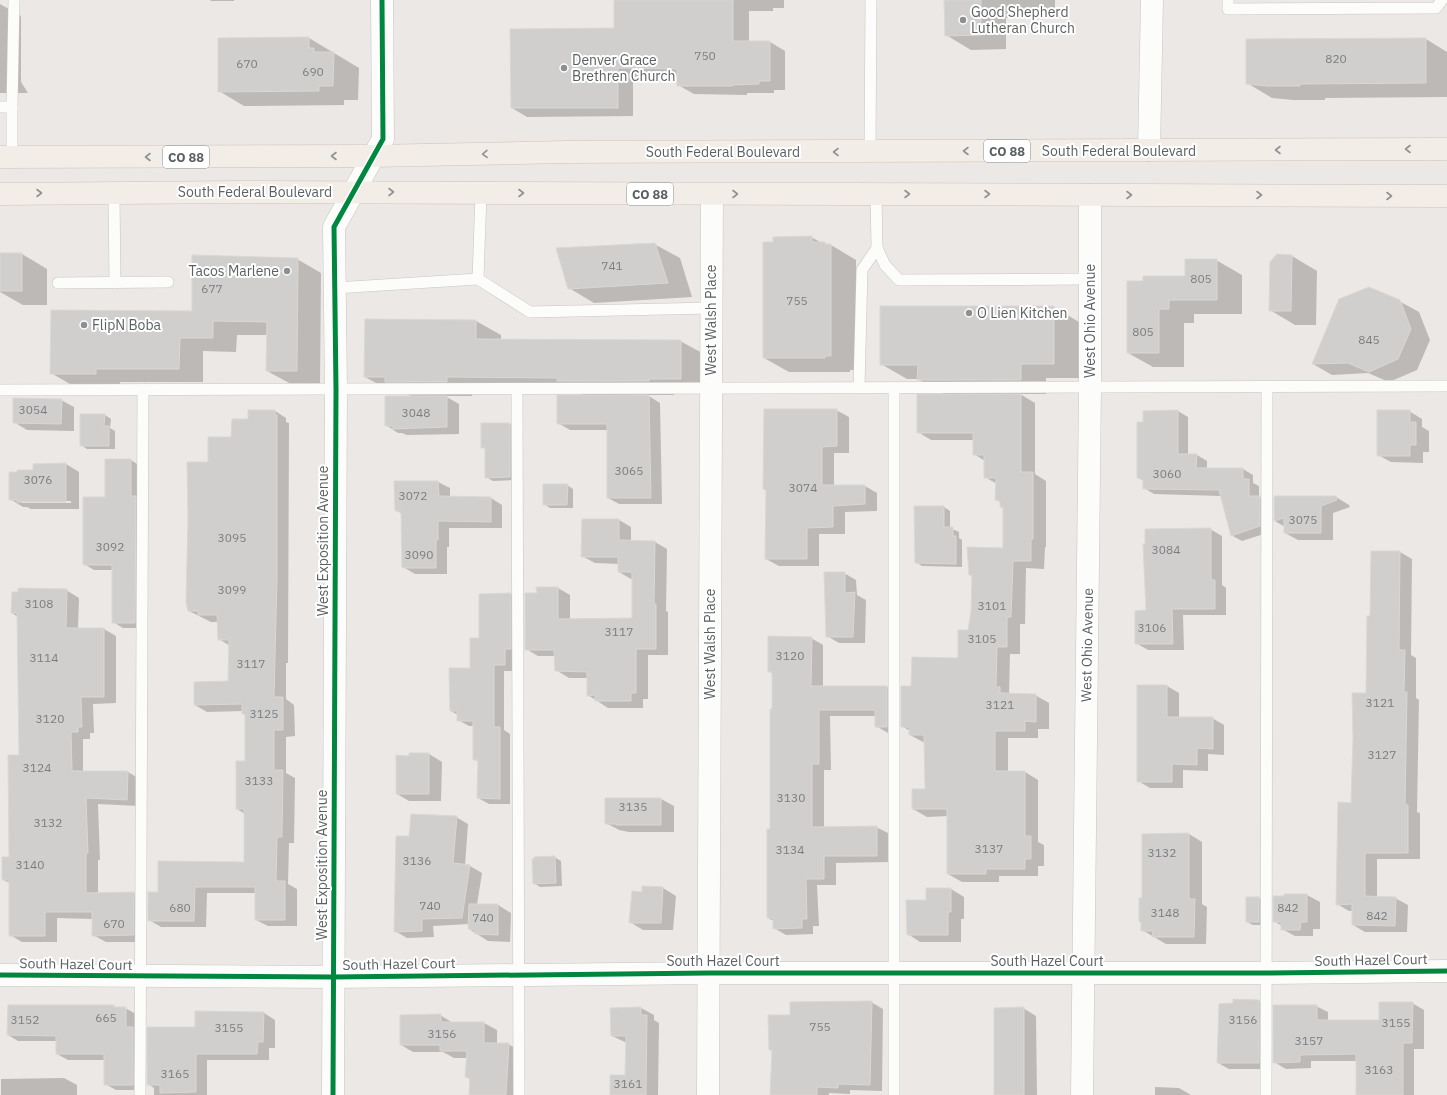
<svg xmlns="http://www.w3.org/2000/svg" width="1447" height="1095" viewBox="0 0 1447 1095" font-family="'IBM Plex Sans',sans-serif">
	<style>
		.shadow { fill: #0003; fill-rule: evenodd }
		.building { fill: #d1cfce; stroke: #dad7d4 }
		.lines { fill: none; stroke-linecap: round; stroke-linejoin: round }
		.service-casing { stroke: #c7c6c6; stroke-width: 12 }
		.minor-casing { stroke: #c7c6c6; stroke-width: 23 }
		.tertiary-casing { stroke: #c7c6c6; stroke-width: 23 }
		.primary-casing { stroke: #d1c1b5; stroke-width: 23 }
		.service { stroke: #fcfcfb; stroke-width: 11 }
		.minor { stroke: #fcfcfb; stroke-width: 22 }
		.tertiary { stroke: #fcfcfb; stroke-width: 22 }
		.primary { stroke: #f2ede7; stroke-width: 22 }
		.cycleway-casing { stroke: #fff; stroke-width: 8 }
		.cycleway { stroke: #00873e; stroke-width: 5 }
		.oneway { stroke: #909291 }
		.poi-dot { fill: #8d9090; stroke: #fff; stroke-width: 1.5 }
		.labels { text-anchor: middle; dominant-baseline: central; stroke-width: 4; stroke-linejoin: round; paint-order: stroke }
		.number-label { font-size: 12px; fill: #7a7e7f }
		.shield { fill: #fff; stroke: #8c9092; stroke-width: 1 }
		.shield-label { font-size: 13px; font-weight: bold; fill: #5b6163 }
		.poi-label { font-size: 14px; fill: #5b6163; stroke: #fff; text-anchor: start }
		.street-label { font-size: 14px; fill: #5b6163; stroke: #fff }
	</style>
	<rect width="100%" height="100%" fill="#ebe8e5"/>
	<g class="shadow">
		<polygon points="210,0 234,0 234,1 211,1"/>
		<polygon points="642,0 784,0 784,8 773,8 773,11 749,11 749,42 770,42 785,51 785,90 774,90 774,93 747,93 747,95 694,94 678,85 678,77 633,77 633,116 527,117 512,108 641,29"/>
		<polygon points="945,0 1055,0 1055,17 1006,18 1006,49 971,50 946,35"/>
		<polygon points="0,4 21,16 21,82 28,93 0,93"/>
		<polygon points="309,38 359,68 358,100 344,100 344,105 244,106 219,91"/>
		<polygon points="1426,39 1447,52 1447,97 1325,98 1325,100 1293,100 1272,98 1247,83"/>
		<polygon points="811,237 822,243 831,245 856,260 856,370 850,370 850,372 789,372 764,358"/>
		<polygon points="654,244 680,258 692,297 594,303 569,288"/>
		<polygon points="0,254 22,254 47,269 47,305 23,305 0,292"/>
		<polygon points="1292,256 1317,271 1316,325 1295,325 1270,310"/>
		<polygon points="297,259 321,273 320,385 291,384 267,371 267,335 237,335 236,352 203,351 203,382 120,382 120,387 75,387 51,373 193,312"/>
		<polygon points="1216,260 1242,275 1242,314 1194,314 1194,323 1184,323 1184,367 1153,367 1128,353 1144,282 1186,277"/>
		<polygon points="1399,301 1419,312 1430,340 1417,370 1389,382 1368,373 1332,375 1313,364"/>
		<polygon points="1054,307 1079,322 1079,378 1046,378 1046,394 1020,394 1035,403 1035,474 1046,481 1046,547 1045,547 1044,569 1026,568 1025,624 1020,624 1020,654 1010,654 1009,694 1035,695 1049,703 1049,729 1038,729 1038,738 1008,738 1008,772 1025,772 1038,780 1038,842 1044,845 1044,866 1038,866 1038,876 999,876 999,882 962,882 948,874 948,816 927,817 913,809 926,790 925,743 910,735 910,731 902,726 912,687 958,659 969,631 972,611 973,577 970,575 1004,549 1004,509 1001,507 1001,502 996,500 997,484 985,477 985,461 974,454 974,440 931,440 918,432 945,395 918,379 907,379 881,364"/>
		<polygon points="476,321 501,335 501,340 680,341 706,355 706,393 674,393 674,395 647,395 660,403 662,504 619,504 608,498 608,430 570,430 558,423 585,396 578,392 472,391 472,396 445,396 459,404 459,434 407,435 402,433 398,433 386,425 412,397 403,391 391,391 365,377"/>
		<polygon points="61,400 74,407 74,431 27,430 14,422"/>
		<polygon points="836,410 849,417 849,453 834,453 834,486 865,486 877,493 877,511 845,512 845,534 819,534 819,566 779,566 766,559"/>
		<polygon points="275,411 286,418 286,422 289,423 288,663 286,663 286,699 294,705 295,736 286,737 286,773 295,778 294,843 289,843 288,884 297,889 297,926 268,926 256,920 256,893 207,893 206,927 161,927 149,920 159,893 244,863 245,814 237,809 246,762 246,716 243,714 243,711 207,712 195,705 229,682 230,646 219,639 219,622 211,622 189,611 209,463 249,420"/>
		<polygon points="1178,411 1188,417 1188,455 1197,455 1207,461 1207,469 1243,469 1253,475 1253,483 1259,486 1259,497 1270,503 1270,532 1242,541 1231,535 1221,496 1154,494 1144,488 1144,481 1138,478 1144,423"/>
		<polygon points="1409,411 1422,419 1422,427 1429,431 1429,452 1423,452 1423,463 1391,462 1378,455"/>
		<polygon points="105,415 111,419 110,428 115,431 115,449 87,449 81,445"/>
		<polygon points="510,424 516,427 516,480 493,481 486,477 486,449 482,447"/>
		<polygon points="131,460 140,466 144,628 123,628 113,622 113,570 94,570 84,564 106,498"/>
		<path d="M 66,464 L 79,472 L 79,509 L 31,509 L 27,507 L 23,507 L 10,499 ZM 22,501 L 71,501 L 71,503 L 22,503 Z"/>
		<polygon points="395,482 438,482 450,488 450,498 491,498 502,505 502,528 449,528 449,547 447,547 447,574 415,574 403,567 402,514 396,510"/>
		<polygon points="567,485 573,489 573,508 550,508 544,504"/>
		<polygon points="1275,497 1336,497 1349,505 1350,507 1333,513 1333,540 1298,540 1285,533 1285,527 1275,521"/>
		<polygon points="944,507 950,511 950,528 959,532 959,538 962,540 962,567 922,566 916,562"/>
		<polygon points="619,520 631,527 631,541 655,542 667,549 666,611 668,612 668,655 648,655 648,699 643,699 643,708 608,708 588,695 588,678 569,678 556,670 555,656 538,656 526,649 538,594 558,588 570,595 570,620 633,619 633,579 631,579 619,572 619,564 595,563 582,556"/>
		<polygon points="1210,529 1222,536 1222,585 1226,588 1226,615 1183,615 1184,650 1148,650 1136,643 1147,611"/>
		<polygon points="1400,552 1412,559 1411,655 1416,658 1416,698 1419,700 1417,812 1420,813 1420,859 1377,859 1377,898 1395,898 1408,905 1407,932 1365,932 1353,925 1353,911 1349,911 1337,904 1367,694 1371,617"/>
		<polygon points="844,573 856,580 857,595 866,600 865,643 839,643 827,636"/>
		<polygon points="66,590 79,598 78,629 104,629 116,636 116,703 93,704 94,733 90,733 90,739 83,739 83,772 128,772 140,779 139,806 98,804 100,860 98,860 98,894 134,893 146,900 146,942 106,942 93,935 93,919 57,918 57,942 22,942 10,935 10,883 3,880 10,858 20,756 18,617 12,613"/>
		<polygon points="510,594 521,600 515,671 504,671 504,730 510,734 510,804 489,804 478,798 479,762 474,759 474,726 469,726 458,720 458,715 451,711 471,669 480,639"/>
		<polygon points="811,638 823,645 823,687 887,687 899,694 899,733 888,733 876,726 876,716 830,716 831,770 824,770 824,828 876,827 888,833 889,862 836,863 836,885 817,885 819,926 813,926 813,934 786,935 774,928 774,921 768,918 773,710 773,674 769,671"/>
		<polygon points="1138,686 1167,686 1179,693 1179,718 1212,718 1224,725 1224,755 1208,754 1208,771 1183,770 1183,788 1150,788 1138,781"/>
		<polygon points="410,754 429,754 442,762 441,801 409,801 397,794"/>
		<polygon points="606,799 661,799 674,806 674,832 629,832 619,830 606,823"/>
		<polygon points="456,817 468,824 465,866 470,866 482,873 477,905 498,905 511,913 510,942 488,941 469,929 469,924 433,926 434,937 407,938 395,931 410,837"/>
		<polygon points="1189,834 1202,842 1202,904 1207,907 1206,944 1166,944 1142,930 1143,899"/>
		<polygon points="554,857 561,861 562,886 540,887 534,883"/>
		<polygon points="663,888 676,896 673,930 643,930 630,922 643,893"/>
		<polygon points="951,889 964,897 964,919 961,919 961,942 920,942 908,934 927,901"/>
		<polygon points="1307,895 1320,902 1320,929 1313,929 1313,936 1295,936 1282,929 1282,926 1274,921"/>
		<polygon points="1247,898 1259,898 1265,901 1265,925 1253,925 1247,922"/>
		<polygon points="1259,1001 1270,1007 1270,1069 1229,1069 1218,1063"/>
		<polygon points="871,1002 883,1009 882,1091 850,1090 850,1094 829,1093 829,1095 771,1095 773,1051 770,1050 791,1016"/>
		<polygon points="1412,1003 1424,1010 1424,1049 1414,1049 1414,1095 1357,1095 1357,1061 1311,1061 1311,1068 1286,1069 1274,1062 1316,1006 1328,1012 1328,1021 1380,1021"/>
		<polygon points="113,1006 116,1008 125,1008 136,1014 143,1090 116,1090 105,1084 105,1060 68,1060 57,1054 57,1041 18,1041 8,1035"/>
		<polygon points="611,1008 641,1008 654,1015 654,1020 659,1023 658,1095 611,1095 626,1076 627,1043 612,1036"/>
		<polygon points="1023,1008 1036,1016 1037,1095 995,1095"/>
		<polygon points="264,1013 275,1020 275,1048 269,1048 269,1060 207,1060 207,1095 154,1095 154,1088 148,1084 196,1028"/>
		<polygon points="440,1015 453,1023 484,1023 497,1030 497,1044 508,1044 521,1051 519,1095 470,1095 470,1079 466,1077 468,1058 454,1058 443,1052 413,1052 401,1045"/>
		<polygon points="64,1078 77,1085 77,1095 1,1095 1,1079"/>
		<polygon points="1155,1087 1179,1088 1191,1095 1155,1095"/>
	</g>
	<g class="building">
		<polygon points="614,0 733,0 733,41 770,41 770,81 759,81 759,84 732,85 732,86 677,86 677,69 618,68 618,108 511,108 510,29 614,28"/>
		<polygon points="944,0 981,0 981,35 945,36"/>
		<polygon points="309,37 309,48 314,48 314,52 334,52 333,86 319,86 319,91 218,92 218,38"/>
		<polygon points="1426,38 1426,83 1300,84 1300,86 1267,86 1246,84 1246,39"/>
		<polygon points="812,236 812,242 825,242 825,244 831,244 831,356 825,356 825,358 763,358 763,242 773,242 773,237"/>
		<polygon points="655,243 668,283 568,289 556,248"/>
		<rect x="0" y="253" width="22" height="38"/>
		<polygon points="1277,254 1292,255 1291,311 1269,311 1270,262"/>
		<polygon points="192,255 298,258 297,371 266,371 267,322 213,321 213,338 180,338 179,369 96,369 96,374 50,374 51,310 192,311"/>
		<polygon points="1185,259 1217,259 1217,300 1169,300 1169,309 1159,309 1159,353 1127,353 1127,281 1143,281 1143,276 1185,276"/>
		<polygon points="1369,287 1400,300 1411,329 1398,359 1369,372 1348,363 1312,364 1339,299"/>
		<polygon points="880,306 1054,306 1054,364 1021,364 1021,380 917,380 918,365 880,365"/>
		<polygon points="365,319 476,320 476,339 681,340 681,379 649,379 649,381 557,381 557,378 447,377 447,382 385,382 385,377 364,377"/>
		<polygon points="917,394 1021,394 1021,472 1033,472 1033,539 1031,539 1031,561 1013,561 1011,617 1007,617 1007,647 997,647 996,687 1000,687 1000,693 1036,694 1036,722 1025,721 1025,731 995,731 995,771 1025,771 1025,836 1031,836 1031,859 1025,859 1025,869 986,869 986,874 947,874 947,809 912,809 912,789 925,789 924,735 909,735 909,727 901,727 901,686 911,686 912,657 958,658 958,630 968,630 971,611 972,575 969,575 967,547 1003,548 1003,507 1000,507 1000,500 995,500 996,478 984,478 984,455 973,455 973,433 917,433"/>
		<polygon points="557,395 649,395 651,498 607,498 607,424 557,424"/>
		<polygon points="385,396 447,396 447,427 393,429 393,426 385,426"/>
		<polygon points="13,398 62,399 61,424 13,423"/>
		<polygon points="764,409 837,409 837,446 822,447 822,485 865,485 865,504 833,506 833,527 807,528 807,559 765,559 766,490 763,489"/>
		<polygon points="248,410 275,410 275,415 277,415 277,578 274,697 283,697 283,730 274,730 274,770 283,770 282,837 277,837 276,881 285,881 285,920 255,920 255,887 195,887 194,921 148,921 148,892 158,892 158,861 244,862 244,809 236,809 236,761 245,761 245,714 242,714 242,704 194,705 194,682 228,681 229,640 218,640 217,615 198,615 198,611 188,611 186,602 188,519 187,462 208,462 208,437 231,437 232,419 248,419"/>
		<polygon points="1178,410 1178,454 1197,454 1196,468 1243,468 1243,479 1249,479 1249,496 1260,496 1260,526 1231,536 1219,490 1143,489 1143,479 1137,478 1137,422 1143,422 1143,411"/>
		<polygon points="1377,410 1410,410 1410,422 1416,422 1416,445 1410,445 1410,456 1377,456"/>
		<polygon points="80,414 105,414 104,426 109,426 109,446 80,446"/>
		<polygon points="481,423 510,423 510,477 485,478 485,448 481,448"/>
		<polygon points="105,459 131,459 131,496 136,496 135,623 112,623 112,565 83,565 83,497 105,497"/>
		<polygon points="66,463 66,502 17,502 17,500 9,500 9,472 17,472 17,470 33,470 33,464"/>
		<polygon points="394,481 438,481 439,496 491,497 491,522 438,521 438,540 436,540 436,568 404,568 402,567 401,511 395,511"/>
		<polygon points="543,484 568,484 567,505 543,505"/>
		<polygon points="1274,496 1336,496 1337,500 1321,506 1321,533 1284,533 1284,518 1274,521"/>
		<polygon points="914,506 944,506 944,527 953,527 953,536 956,536 956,564 915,563"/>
		<polygon points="582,519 619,519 619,540 655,541 654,604 656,604 656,649 636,649 636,693 631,693 631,701 595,701 595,695 587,696 587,672 555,671 554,650 525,650 525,593 537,593 536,587 558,587 558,619 632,618 632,572 618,572 618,557 581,557"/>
		<polygon points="1211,528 1211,580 1215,580 1215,609 1172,609 1173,644 1135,644 1135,611 1146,610 1143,544 1145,544 1145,529"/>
		<polygon points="1371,551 1400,551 1399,650 1405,650 1404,692 1407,692 1405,805 1408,805 1408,853 1365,853 1365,896 1396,897 1395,926 1352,925 1352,904 1336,905 1338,802 1351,803 1353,737 1352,693 1366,693 1367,616 1370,616"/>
		<polygon points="824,572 845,572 845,593 855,592 853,637 826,637"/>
		<polygon points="18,588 67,589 66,628 104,628 104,697 81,697 82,727 78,727 78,732 71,732 72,771 128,771 127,800 86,798 88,853 86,853 86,893 134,892 134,935 92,936 92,912 45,912 45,936 9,936 9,880 2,880 2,857 9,857 8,755 19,755 17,613 11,613 12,592 18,592"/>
		<polygon points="511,593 511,649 505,649 505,665 494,665 494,727 500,727 500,799 477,798 478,760 473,760 473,721 457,721 457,711 450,711 449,668 470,668 470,638 479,638 479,594"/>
		<polygon points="768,636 812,637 811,686 887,686 887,727 875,727 875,710 819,710 819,764 812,764 812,827 877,826 877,856 824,856 824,879 806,879 807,919 802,919 802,928 773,929 773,918 767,918 767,829 770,829 770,709 772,709 772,672 768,672"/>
		<polygon points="1137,685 1167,685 1167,717 1213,717 1213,749 1197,748 1197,765 1172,764 1172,782 1137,782"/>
		<polygon points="409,753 429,753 429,794 396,794 396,755 409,756"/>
		<polygon points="605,798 661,798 661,825 616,825 616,824 605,824"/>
		<polygon points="411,814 457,816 453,863 470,865 462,918 422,919 422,931 394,932 396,836 409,836"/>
		<polygon points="1189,833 1189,899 1195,899 1194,937 1152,937 1153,931 1141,931 1141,922 1139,922 1139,898 1142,898 1142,834"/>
		<polygon points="555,856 556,883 533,884 532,859 534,859 534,857"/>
		<polygon points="642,886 663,887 661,923 629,923 632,891 642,892"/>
		<polygon points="926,888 951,888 951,912 948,912 948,935 907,935 906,900 926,900"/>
		<polygon points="1284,894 1307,894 1307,922 1301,922 1300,930 1281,930 1281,922 1273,922 1273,896 1284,896"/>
		<rect x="1246" y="897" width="13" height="25"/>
		<polygon points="469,904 498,904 498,935 475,934 475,930 468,929"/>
		<polygon points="1233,999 1259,1000 1259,1063 1217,1063 1219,1004 1233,1003"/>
		<polygon points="872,1001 870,1085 838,1084 838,1088 817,1087 817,1095 770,1095 772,1050 769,1050 768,1015 790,1015 790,1002"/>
		<polygon points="1379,1002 1413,1002 1412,1043 1403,1043 1403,1095 1356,1095 1356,1054 1300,1055 1300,1062 1273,1063 1273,1005 1317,1005 1317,1020 1379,1020"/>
		<polygon points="8,1005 114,1005 114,1007 126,1007 126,1027 133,1027 133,1085 104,1085 104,1054 56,1054 56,1036 7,1035"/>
		<polygon points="1024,1007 1024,1095 994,1095 994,1008"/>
		<polygon points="610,1008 641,1007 641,1015 647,1015 646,1095 610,1095 610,1075 625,1075 626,1036 611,1036"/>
		<polygon points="195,1011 264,1012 263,1042 258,1042 257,1054 196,1054 196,1092 160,1093 160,1085 147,1085 147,1027 195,1027"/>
		<polygon points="441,1014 441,1022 484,1022 484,1043 509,1043 506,1095 469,1095 470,1077 465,1077 467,1051 440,1051 440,1045 400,1045 400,1015"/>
	</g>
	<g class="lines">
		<g class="service-casing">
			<g id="service">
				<polyline points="1228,0 1228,9 1436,8 1442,0"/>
				<polyline points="0,107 12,107 12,157"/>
				<polyline points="12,107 14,0"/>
				<polyline points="870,151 871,0"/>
				<polyline points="114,193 115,283"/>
				<polyline points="481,193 478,279 530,312 711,308"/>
				<polyline points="876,194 877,248 885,265 899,280 1090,279"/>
				<polyline points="58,283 168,282"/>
				<polyline points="335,288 478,279"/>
				<polyline points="859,387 862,270 877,248"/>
				<polyline points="894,388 894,1095"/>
				<polyline points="517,389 519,1095"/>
				<polyline points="0,390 1447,386"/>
				<polyline points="140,1095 143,389"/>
				<polyline points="1266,1095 1267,387"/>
			</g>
		</g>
		<g class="minor-casing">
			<g id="minor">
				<polyline points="1149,150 1152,0"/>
				<polyline points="0,975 333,977 709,973 1267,973 1447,971"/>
				<polyline points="708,1095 712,194"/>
				<polyline points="1082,1095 1090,387 1090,195"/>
			</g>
		</g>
		<g class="tertiary-casing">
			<polyline id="tertiary" points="333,1095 336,389 334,227 383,139 382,0"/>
		</g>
		<g class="primary-casing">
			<g id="primary">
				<polyline points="0,157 373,156 566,152 1447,149"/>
				<polyline points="0,194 241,192 1447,196"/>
			</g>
		</g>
		<use href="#service" class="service"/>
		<use href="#minor" class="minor"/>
		<use href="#tertiary" class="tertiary"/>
		<use href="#primary" class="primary"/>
		<g class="cycleway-casing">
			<g id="cycleway">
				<polyline points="0,975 333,977 709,973 1267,973 1447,971"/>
				<polyline points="333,1095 336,389 334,227 383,139 382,0"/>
			</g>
		</g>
		<use href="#cycleway" class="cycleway"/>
	</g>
	<defs><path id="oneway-chevron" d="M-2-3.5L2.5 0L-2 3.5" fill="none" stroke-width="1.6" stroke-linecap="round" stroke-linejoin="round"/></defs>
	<g class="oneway">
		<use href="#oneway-chevron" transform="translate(1408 149) rotate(180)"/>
		<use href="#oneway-chevron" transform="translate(1278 150) rotate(180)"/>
		<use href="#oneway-chevron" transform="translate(966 151) rotate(180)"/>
		<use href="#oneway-chevron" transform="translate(836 152) rotate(180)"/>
		<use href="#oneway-chevron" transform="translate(485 154) rotate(179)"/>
		<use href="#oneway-chevron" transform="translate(334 156) rotate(180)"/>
		<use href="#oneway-chevron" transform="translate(148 157) rotate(-180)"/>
		<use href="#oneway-chevron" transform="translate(391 192)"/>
		<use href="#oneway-chevron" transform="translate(39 193)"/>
		<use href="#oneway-chevron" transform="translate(521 193)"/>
		<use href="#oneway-chevron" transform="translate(735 194)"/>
		<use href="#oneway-chevron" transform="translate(907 194)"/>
		<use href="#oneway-chevron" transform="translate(987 194)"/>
		<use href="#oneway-chevron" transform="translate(1129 195)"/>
		<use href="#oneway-chevron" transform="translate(1259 195)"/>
		<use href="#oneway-chevron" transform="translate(1389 196)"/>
	</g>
	<g class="poi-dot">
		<circle cx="963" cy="20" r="4"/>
		<circle cx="564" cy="68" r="4"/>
		<circle cx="287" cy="271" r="4"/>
		<circle cx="969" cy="313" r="4"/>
		<circle cx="84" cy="325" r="4"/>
	</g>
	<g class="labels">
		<g class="number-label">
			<text x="705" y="55">750</text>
			<text x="1336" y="58">820</text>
			<text x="247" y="63">670</text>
			<text x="313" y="71">690</text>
			<text x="612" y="265">741</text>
			<text x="1201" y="278">805</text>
			<text x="212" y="288">677</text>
			<text x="797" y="300">755</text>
			<text x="1143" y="331">805</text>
			<text x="1369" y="339">845</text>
			<text x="33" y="409">3054</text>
			<text x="416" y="412">3048</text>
			<text x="629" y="470">3065</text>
			<text x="1167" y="473">3060</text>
			<text x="38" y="479">3076</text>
			<text x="803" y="487">3074</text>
			<text x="413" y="495">3072</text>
			<text x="1303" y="519">3075</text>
			<text x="232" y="537">3095</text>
			<text x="110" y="546">3092</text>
			<text x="1166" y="549">3084</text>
			<text x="419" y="554">3090</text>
			<text x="232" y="589">3099</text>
			<text x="39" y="603">3108</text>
			<text x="992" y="605">3101</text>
			<text x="1152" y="627">3106</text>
			<text x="619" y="631">3117</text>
			<text x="982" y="638">3105</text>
			<text x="790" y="655">3120</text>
			<text x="44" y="657">3114</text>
			<text x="251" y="663">3117</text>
			<text x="1380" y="702">3121</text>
			<text x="1000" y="704">3121</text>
			<text x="264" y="713">3125</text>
			<text x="50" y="718">3120</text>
			<text x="1382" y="754">3127</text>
			<text x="37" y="767">3124</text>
			<text x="259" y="780">3133</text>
			<text x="791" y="797">3130</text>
			<text x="633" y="806">3135</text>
			<text x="48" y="822">3132</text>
			<text x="989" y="848">3137</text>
			<text x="790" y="849">3134</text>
			<text x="1162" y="852">3132</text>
			<text x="417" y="860">3136</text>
			<text x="30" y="864">3140</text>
			<text x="430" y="905">740</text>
			<text x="180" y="907">680</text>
			<text x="1288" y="907">842</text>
			<text x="1165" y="912">3148</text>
			<text x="1377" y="915">842</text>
			<text x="483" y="917">740</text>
			<text x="114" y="923">670</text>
			<text x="106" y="1017">665</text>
			<text x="25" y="1019">3152</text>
			<text x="1243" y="1019">3156</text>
			<text x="1396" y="1022">3155</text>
			<text x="820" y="1026">755</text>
			<text x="229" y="1027">3155</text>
			<text x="442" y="1033">3156</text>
			<text x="1309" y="1040">3157</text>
			<text x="1379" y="1069">3163</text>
			<text x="175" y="1073">3165</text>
			<text x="628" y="1083">3161</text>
		</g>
		<g class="shield">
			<rect x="984" y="140" width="46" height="22" rx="3"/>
			<rect x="163" y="146" width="46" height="22" rx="3"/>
			<rect x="627" y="183" width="46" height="22" rx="3"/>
		</g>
		<g class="shield-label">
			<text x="1007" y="151">CO 88</text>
			<text x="186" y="157">CO 88</text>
			<text x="650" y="194">CO 88</text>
		</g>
		<g class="poi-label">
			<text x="971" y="12">Good Shepherd<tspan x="971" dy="16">Lutheran Church</tspan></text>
			<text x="572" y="60">Denver Grace<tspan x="572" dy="16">Brethren Church</tspan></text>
			<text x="279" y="271" text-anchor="end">Tacos Marlene</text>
			<text x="977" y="313">O Lien Kitchen</text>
			<text x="92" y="325">FlipN Boba</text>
		</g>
		<g class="street-label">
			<text x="1119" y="151">South Federal Boulevard</text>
			<text x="723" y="152">South Federal Boulevard</text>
			<text x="255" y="192">South Federal Boulevard</text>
			<text transform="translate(711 320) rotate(-90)">West Walsh Place</text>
			<text transform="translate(1090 321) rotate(-90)">West Ohio Avenue</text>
			<text transform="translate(323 541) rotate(-90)">West Exposition Avenue</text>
			<text transform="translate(710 644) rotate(-90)">West Walsh Place</text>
			<text transform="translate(1087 645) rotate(-89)">West Ohio Avenue</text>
			<text transform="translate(322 865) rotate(-90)">West Exposition Avenue</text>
			<text transform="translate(1371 960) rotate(-1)">South Hazel Court</text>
			<text x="723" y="961">South Hazel Court</text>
			<text x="1047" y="961">South Hazel Court</text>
			<text transform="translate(76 964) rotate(1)">South Hazel Court</text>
			<text transform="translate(399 964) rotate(-1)">South Hazel Court</text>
		</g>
	</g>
</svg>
